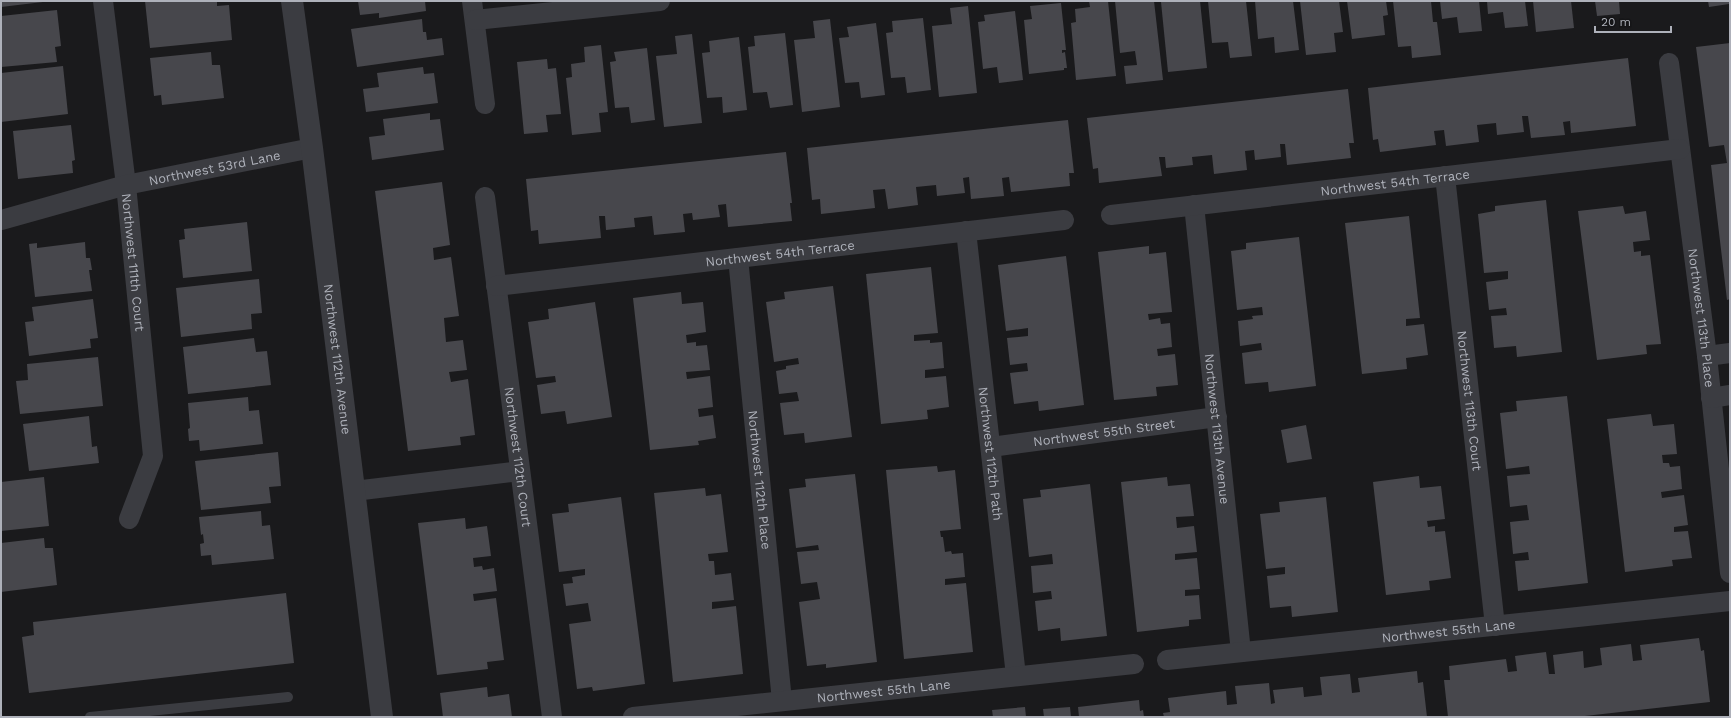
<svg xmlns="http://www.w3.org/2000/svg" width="1731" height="718" viewBox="0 0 1731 718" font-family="'Work Sans',sans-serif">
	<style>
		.building { fill: #47474c }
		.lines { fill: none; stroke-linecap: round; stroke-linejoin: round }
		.service { stroke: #3b3c41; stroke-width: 10 }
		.minor { stroke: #3b3c41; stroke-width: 20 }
		.tertiary { stroke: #3b3c41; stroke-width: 22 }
		.labels { text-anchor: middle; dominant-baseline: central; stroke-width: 3; stroke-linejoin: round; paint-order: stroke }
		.street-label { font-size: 13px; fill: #aeb1ba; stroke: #151517 }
	</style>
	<rect width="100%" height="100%" fill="#1a1a1c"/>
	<g class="building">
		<polygon points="1,1 43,1 43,2 1,7"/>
		<polygon points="145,1 217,1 217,6 229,5 232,40 150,48"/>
		<polygon points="358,1 425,1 426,11 379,18 379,13 360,15"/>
		<polygon points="1089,1 1108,1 1116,76 1076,80 1071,23 1076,22 1075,9 1090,7"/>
		<polygon points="1115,1 1154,1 1163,80 1126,84 1124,66 1137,65 1135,51 1120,53"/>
		<polygon points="1169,1 1200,1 1207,68 1168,72 1161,2"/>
		<polygon points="1208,1 1246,1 1252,56 1230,58 1228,42 1212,43"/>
		<polygon points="1255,1 1293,1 1299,50 1275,53 1274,37 1258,39"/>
		<polygon points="1300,1 1339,1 1343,32 1334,33 1336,52 1306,55"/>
		<polygon points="1347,1 1386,1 1388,15 1383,16 1385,35 1352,39"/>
		<polygon points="1393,1 1431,1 1433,22 1437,22 1441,55 1412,58 1411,46 1398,47"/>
		<polygon points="1440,1 1479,1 1482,31 1459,33 1457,17 1442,19"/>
		<polygon points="1487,1 1525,1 1528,26 1505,28 1503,12 1488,14"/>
		<polygon points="1533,1 1571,1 1574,28 1536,32"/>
		<polygon points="1595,1 1619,1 1620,14 1597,16"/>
		<polygon points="1708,1 1729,1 1729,4 1709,7"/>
		<polygon points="1061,3 1066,50 1062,50 1062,53 1065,52 1067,68 1064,68 1064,70 1029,74 1024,20 1032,19 1030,6"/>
		<polygon points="968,6 977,93 939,97 932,26 952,24 950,8"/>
		<polygon points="57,10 61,46 55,47 57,62 1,67 1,16"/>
		<polygon points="1015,11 1023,80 999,83 997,67 983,69 978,22 985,21 984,15"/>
		<polygon points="923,18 931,90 907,93 905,77 891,78 886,33 893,32 892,21"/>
		<polygon points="422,19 423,32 426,32 427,40 442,38 444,55 357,67 351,29"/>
		<polygon points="830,19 840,107 802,112 794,40 815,38 813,21"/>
		<polygon points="876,23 885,95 861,98 859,82 845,83 839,38 849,37 847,27"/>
		<polygon points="785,33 793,105 770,108 767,92 753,93 748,47 755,46 754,36"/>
		<polygon points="692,34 702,123 664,127 656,56 677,54 675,36"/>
		<polygon points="739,37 747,110 723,113 722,97 707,98 702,53 710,52 709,41"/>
		<polygon points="1730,43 1730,299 1727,300 1711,165 1727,163 1724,145 1709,147 1696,47"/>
		<polygon points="601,45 608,112 599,113 601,132 572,135 566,78 572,77 571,64 585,62 584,47"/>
		<polygon points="647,48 655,120 631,123 629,107 615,108 610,62 616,61 614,52"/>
		<polygon points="211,52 212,65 220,65 224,98 162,105 161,95 154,96 150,58"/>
		<polygon points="1628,58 1636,126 1571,133 1570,121 1563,122 1565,135 1531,138 1528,116 1522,116 1524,132 1497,135 1496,123 1477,125 1479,142 1446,146 1444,130 1434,131 1436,145 1380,152 1378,139 1373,140 1368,88"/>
		<polygon points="547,59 548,69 556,68 561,114 546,115 548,132 524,134 517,62"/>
		<polygon points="63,66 68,114 1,122 1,73"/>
		<polygon points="423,67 424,74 434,73 438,103 366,112 363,89 379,87 377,73"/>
		<polygon points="1348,89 1354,143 1349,143 1351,158 1287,165 1285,144 1280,144 1281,157 1255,160 1254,150 1245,151 1247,170 1214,174 1212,155 1192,157 1193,165 1166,168 1165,157 1159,157 1162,176 1099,183 1098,168 1093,169 1087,118"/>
		<polygon points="430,113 430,120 440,119 444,150 372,160 369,137 385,135 383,119"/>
		<polygon points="1068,120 1074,173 1069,173 1070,186 1011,192 1009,177 1002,178 1004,196 971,199 969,177 963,178 965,193 937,196 936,185 916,187 918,205 888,209 885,189 873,190 875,208 821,214 820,199 812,200 807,148"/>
		<polygon points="71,125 75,160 72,161 73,173 18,179 13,131"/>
		<polygon points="786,152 792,203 790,203 792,221 728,227 726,204 718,205 720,217 693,220 692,213 683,214 685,232 654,235 652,216 634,218 635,227 606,230 605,216 599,216 601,238 539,244 538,230 531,231 526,179"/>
		<polygon points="442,182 450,245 433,248 434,260 451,257 459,316 444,318 446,342 463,340 467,370 449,372 451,382 468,379 475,435 460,437 461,445 408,451 375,191"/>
		<polygon points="1546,200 1562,352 1517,357 1516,346 1494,348 1491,316 1507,315 1506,308 1489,310 1486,282 1508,279 1508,271 1484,273 1478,214 1495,211 1495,206"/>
		<polygon points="1623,206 1625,214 1646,211 1650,240 1633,242 1634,252 1641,251 1641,256 1650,255 1661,344 1646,345 1647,354 1597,360 1578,211"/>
		<polygon points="1409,216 1420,318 1406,319 1406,326 1424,324 1428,355 1406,358 1407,369 1362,374 1345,223"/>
		<polygon points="247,222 252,271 183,278 179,240 185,239 184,229"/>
		<polygon points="1299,237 1316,386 1269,392 1268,382 1245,384 1242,353 1262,350 1261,343 1240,346 1238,321 1253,319 1252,316 1263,315 1262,307 1237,310 1231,251 1246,249 1246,243"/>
		<polygon points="85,242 86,258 90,258 92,270 89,270 92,291 35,297 29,244 37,243 37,248"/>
		<polygon points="1149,246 1149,254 1166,252 1172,312 1148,314 1149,320 1160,318 1161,324 1170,323 1172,347 1157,349 1158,356 1175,354 1178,385 1156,387 1157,396 1114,400 1098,252"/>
		<polygon points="1066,256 1084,405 1039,411 1038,401 1014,404 1010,373 1028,371 1027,363 1010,365 1007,338 1028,336 1028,328 1006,331 998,265"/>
		<polygon points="931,267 938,333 914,335 914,341 930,340 930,343 942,342 944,368 925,370 925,378 946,376 949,407 927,410 928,419 881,424 866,274"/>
		<polygon points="259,279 262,313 251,314 252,329 181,337 176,288"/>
		<polygon points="833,286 852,437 805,443 804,433 784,435 780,403 799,401 797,392 779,394 776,371 786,369 786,366 799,364 798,358 774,362 766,302 785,299 784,292"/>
		<polygon points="681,292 682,304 703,302 706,332 686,335 687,343 696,342 696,346 707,345 710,370 686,372 687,379 710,376 713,407 698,409 699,417 713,415 716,438 698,441 699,445 650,450 633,298"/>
		<polygon points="93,299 98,338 90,339 91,348 29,356 25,322 34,321 32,307"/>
		<polygon points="595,302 612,417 567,424 565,411 541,414 537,385 556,382 555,376 536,378 528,322 549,319 548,309"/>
		<polygon points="254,338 256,352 267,351 271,385 188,394 183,347"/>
		<polygon points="98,357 103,406 20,414 16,381 28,380 27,364"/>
		<polygon points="1567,396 1588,583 1518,591 1515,561 1529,560 1528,552 1513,554 1510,522 1529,520 1527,505 1510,507 1507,476 1530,474 1529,466 1506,469 1500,413 1517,411 1516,401"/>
		<polygon points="248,397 249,411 259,410 263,444 200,451 199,440 189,441 188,429 190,428 188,403"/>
		<polygon points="1651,414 1653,426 1674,424 1677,454 1662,455 1663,463 1669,463 1670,467 1680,466 1682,489 1661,492 1662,498 1684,495 1688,525 1674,527 1674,532 1688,531 1692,558 1672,560 1673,566 1625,572 1607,419"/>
		<polygon points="89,416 92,447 97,446 99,463 29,471 23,424"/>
		<polygon points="1306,425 1312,459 1287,463 1281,430"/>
		<polygon points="278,452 281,486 269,487 271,503 201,510 195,461"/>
		<polygon points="937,466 938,472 955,470 961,529 940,531 941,537 943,537 945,552 951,551 952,554 963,553 965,577 945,579 945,585 966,583 973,652 904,659 886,470"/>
		<polygon points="855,474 877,662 826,668 826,664 807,666 799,602 820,599 817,582 801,584 797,552 819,550 818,545 796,548 789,489 806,487 805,479"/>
		<polygon points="1419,476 1420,488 1441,486 1445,519 1427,521 1428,527 1435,526 1435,532 1445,531 1451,578 1429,581 1430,590 1386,595 1373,482"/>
		<polygon points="44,477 49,526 1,531 1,482"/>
		<polygon points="1167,477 1168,486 1190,484 1194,516 1176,517 1177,528 1194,526 1197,552 1175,554 1175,560 1197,558 1200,589 1185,590 1185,596 1199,595 1201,619 1189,620 1189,626 1137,632 1121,482"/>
		<polygon points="1090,484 1107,636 1061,641 1060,628 1038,631 1035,601 1052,599 1051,591 1033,593 1031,566 1053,564 1052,554 1029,557 1023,499 1041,497 1040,490"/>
		<polygon points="705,488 706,496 721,494 728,552 708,554 709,561 714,561 715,575 731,573 734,600 712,602 712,609 736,606 743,674 673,682 654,493"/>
		<polygon points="621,497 645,684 593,691 592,687 577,689 569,624 591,621 588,603 566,606 563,584 573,583 572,577 585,575 585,569 559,572 552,514 569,512 568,504"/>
		<polygon points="1326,497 1338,612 1292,617 1291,606 1270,608 1267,576 1285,574 1285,567 1266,569 1260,514 1280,512 1279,502"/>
		<polygon points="261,511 262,526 270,525 274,559 212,565 211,555 201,556 200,544 204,543 203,534 201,535 199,517"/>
		<polygon points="465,518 466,529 487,526 491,556 473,558 474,567 482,566 483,570 494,568 497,591 473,594 474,601 496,598 504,660 487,662 488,669 437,675 418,523"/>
		<polygon points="44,538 45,548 53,548 57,585 1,592 1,543"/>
		<polygon points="286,593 294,663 29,693 22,637 34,635 33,622"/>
		<polygon points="1699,638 1701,651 1704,650 1710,702 1576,717 1448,717 1444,680 1450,680 1449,666 1506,659 1508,672 1517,671 1515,656 1546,652 1549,674 1555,674 1553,655 1583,651 1584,668 1602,665 1600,648 1631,644 1633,661 1642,660 1640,645"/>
		<polygon points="1417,671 1418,683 1423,682 1427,717 1164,717 1163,713 1170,712 1168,698 1226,691 1227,705 1237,704 1235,686 1269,683 1271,704 1275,703 1273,690 1303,687 1304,697 1322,695 1320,677 1350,674 1352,693 1360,692 1358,678"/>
		<polygon points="487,687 488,697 509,694 512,717 443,717 440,693"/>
		<polygon points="1139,700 1140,711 1143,710 1144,717 1079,717 1078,707"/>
		<polygon points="1025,707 1026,717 993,717 992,710"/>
		<polygon points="1070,707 1071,717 1044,717 1043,709"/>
	</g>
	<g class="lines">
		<polyline class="service" points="90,717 288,697"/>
		<g class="minor">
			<path id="s1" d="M 103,1 L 126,185 L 153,456 L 129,519"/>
			<polyline points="472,1 485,104"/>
			<polyline points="475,20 660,1"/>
			<path id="s2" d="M 1669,63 L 1707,356 L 1730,573"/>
			<path id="s3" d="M 1445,176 L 1495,626"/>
			<path id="s4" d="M 485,197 L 552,717"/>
			<path id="s5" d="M 1194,205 L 1241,652"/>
			<path id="s6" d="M 1111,215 L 1680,149"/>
			<path id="s7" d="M 1,220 L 126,185 L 312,148"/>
			<path id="s8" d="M 966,231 L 1016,676"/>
			<path id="s9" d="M 738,258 L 782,701"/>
			<path id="s10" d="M 496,286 L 1064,220"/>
			<polyline points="1707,356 1730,353"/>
			<polyline points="1711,398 1730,395"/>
			<path id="s11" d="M 991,447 L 1217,417"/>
			<polyline points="354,491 520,471"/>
			<path id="s12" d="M 1167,660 L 1730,601"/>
			<path id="s13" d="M 633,717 L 1134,664"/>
		</g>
		<path class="tertiary" id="s14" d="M 292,1 L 312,148 L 382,717"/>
	</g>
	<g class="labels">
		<g class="street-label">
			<text stroke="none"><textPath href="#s7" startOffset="220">Northwest 53rd Lane</textPath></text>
			<text stroke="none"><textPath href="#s6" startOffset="286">Northwest 54th Terrace</textPath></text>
			<text stroke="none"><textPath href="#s10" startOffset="286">Northwest 54th Terrace</textPath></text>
			<text stroke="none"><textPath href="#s1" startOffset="263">Northwest 111th Court</textPath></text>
			<text stroke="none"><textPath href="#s2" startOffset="257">Northwest 113th Place</textPath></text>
			<text stroke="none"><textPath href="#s14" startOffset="361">Northwest 112th Avenue</textPath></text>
			<text stroke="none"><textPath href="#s3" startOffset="226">Northwest 113th Court</textPath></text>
			<text stroke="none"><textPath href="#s5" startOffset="225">Northwest 113th Avenue</textPath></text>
			<text stroke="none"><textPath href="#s11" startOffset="114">Northwest 55th Street</textPath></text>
			<text stroke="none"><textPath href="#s8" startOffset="224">Northwest 112th Path</textPath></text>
			<text stroke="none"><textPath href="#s4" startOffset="262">Northwest 112th Court</textPath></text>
			<text stroke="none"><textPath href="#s9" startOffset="223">Northwest 112th Place</textPath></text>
			<text stroke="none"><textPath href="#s12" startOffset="283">Northwest 55th Lane</textPath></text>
			<text stroke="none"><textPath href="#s13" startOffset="252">Northwest 55th Lane</textPath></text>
		</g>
	</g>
	<rect width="1731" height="718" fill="none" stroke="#aeb1ba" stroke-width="4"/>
	<path d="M1595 26v6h76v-6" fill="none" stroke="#aeb1ba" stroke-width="2"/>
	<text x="1601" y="26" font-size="12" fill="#aeb1ba" stroke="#151517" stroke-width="3" paint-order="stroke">20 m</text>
</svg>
